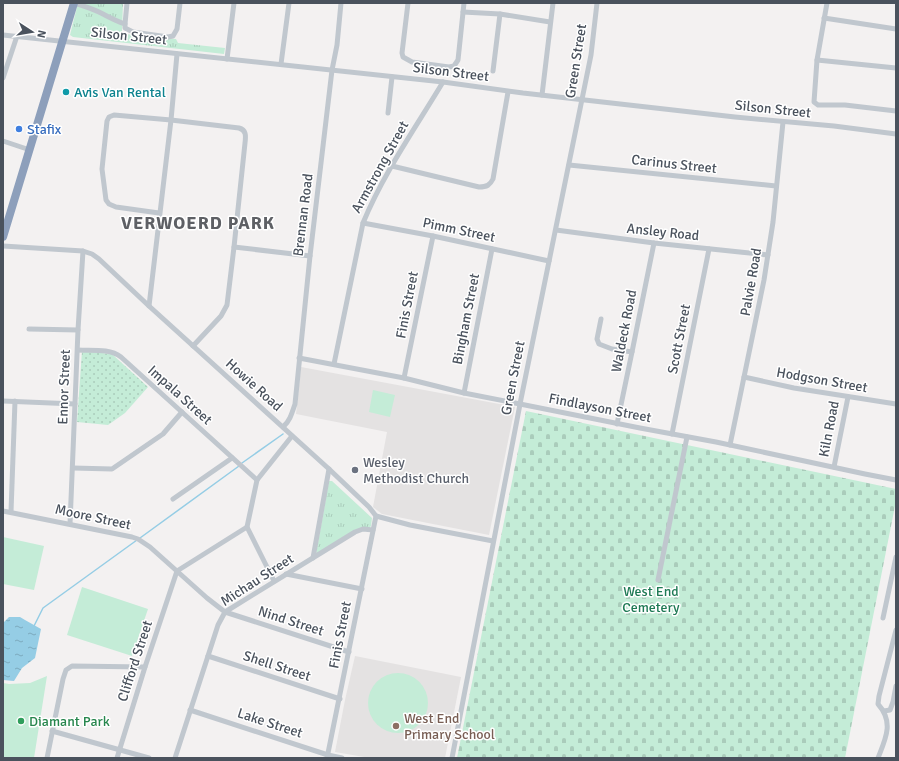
<svg xmlns="http://www.w3.org/2000/svg" width="899" height="761" viewBox="0 0 899 761" font-family="Signika,sans-serif">
	<style>
		.education { fill: #e4e2e2 }
		.grass { fill: url(#grass-tufts) }
		.cemetery { fill: url(#cemetery-stones) }
		.park { fill: url(#park-dots) }
		.garden { fill: #c4ecd7 }
		.water { fill: url(#water-ripples) }
		.lines { fill: none; stroke-linecap: round; stroke-linejoin: round }
		.stream { stroke: #95cde5; stroke-width: 1.5 }
		.minor { stroke: #c0c7ce; stroke-width: 5 }
		.highway { stroke: #8d9fbb; stroke-width: 8 }
		.culture-dot { fill: #0f9aa8; stroke: #fff; stroke-width: 1.5 }
		.shop-dot { fill: #3f7fe0; stroke: #fff; stroke-width: 1.5 }
		.worship-dot { fill: #6b7280; stroke: #fff; stroke-width: 1.5 }
		.leisure-dot { fill: #2e9e5b; stroke: #fff; stroke-width: 1.5 }
		.education-dot { fill: #8d6e63; stroke: #fff; stroke-width: 1.5 }
		.labels { text-anchor: middle; dominant-baseline: central; stroke-width: 3; stroke-linejoin: round; paint-order: stroke }
		.street-label { font-size: 14px; fill: #4a525d; stroke: #fff }
		.culture-label { font-size: 14px; fill: #0d838f; stroke: #fff; text-anchor: start }
		.shop-label { font-size: 14px; fill: #366cbe; stroke: #fff; text-anchor: start }
		.worship-label { font-size: 14px; fill: #5b616d; stroke: #fff; text-anchor: start }
		.park-label { font-size: 14px; fill: #1f7a55; stroke: #fff }
		.education-label { font-size: 14px; fill: #785e54; stroke: #fff; text-anchor: start }
		.leisure-label { font-size: 14px; fill: #27864d; stroke: #fff; text-anchor: start }
		.district-label { font-size: 18px; font-weight: bold; letter-spacing: 1px; fill: #5e6065; stroke: #fff }
	</style>
	<defs>
		<pattern id="grass-tufts" width="24" height="20" patternUnits="userSpaceOnUse"><rect width="24" height="20" fill="#c4ecd7"/><path d="M3 7l-1-3M5 7V3M7 7l1-3M15 17l-1-3M17 17v-4M19 17l1-3" fill="none" stroke="#acb"/></pattern>
		<pattern id="cemetery-stones" width="16" height="16" patternUnits="userSpaceOnUse"><rect width="16" height="16" fill="#c4ecd7"/><path d="M2 7V4a2 2 0 0 1 4 0v3zM10 15v-3a2 2 0 0 1 4 0v3z" fill="#acb"/></pattern>
		<pattern id="park-dots" width="8" height="8" patternUnits="userSpaceOnUse"><rect width="8" height="8" fill="#c4ecd7"/><path d="M2 2h.1M6 6h.1" fill="none" stroke="#acb" stroke-width="1.8" stroke-linecap="round"/></pattern>
		<pattern id="water-ripples" width="26" height="14" patternUnits="userSpaceOnUse"><rect width="26" height="14" fill="#95cde5"/><path d="M2 4q2-2 4 0t4 0M15 11q2-2 4 0t4 0" fill="none" stroke="#7ca9bd"/></pattern>
	</defs>
	<rect width="100%" height="100%" fill="#f3f1f1"/>
	<g class="education">
		<polygon points="301,367 515,407 489,535 382,514 373,507 387,432 296,414"/>
		<polygon points="355,656 461,677 445,758 370,758 335,752 345,700"/>
	</g>
	<g class="grass">
		<polygon points="78,3 123,3 122,30 122,33 125,34 176,39 178,43 225,48 224,54 73,37 70,35"/>
		<polygon points="329,481 332,481 372,518 371,526 369,529 364,528 316,554"/>
	</g>
	<polygon class="cemetery" points="526,411 896,489 896,501 845,758 457,758"/>
	<polygon class="park" points="82,351 112,354 148,387 125,413 108,425 77,422"/>
	<g class="garden">
		<polygon points="373,390 395,395 390,417 369,412"/>
		<polygon points="3,537 44,546 34,590 3,584"/>
		<polygon points="82,587 148,609 132,656 67,635"/>
		<circle cx="398" cy="703" r="30"/>
		<polygon points="47,676 34,758 3,758 3,683 9,684 30,683"/>
	</g>
	<polygon class="water" points="9,617 20,617 25,620 41,629 35,658 22,668 14,681 3,680 3,623"/>
	<g class="lines">
		<g class="stream">
			<polyline points="242,463 283,434"/>
			<polyline points="140,538 239,466"/>
			<polyline points="34,626 43,608 137,540"/>
		</g>
		<g class="minor">
			<path d="M 74,3 C 83,6 93,9 101,13 C 109,17 116,21 125,24"/>
			<polyline points="127,3 125,24 125,28 133,32 168,37 173,36 177,29 180,3"/>
			<polyline points="408,3 402,53 403,57 412,62 449,67 454,66 458,60 464,3"/>
			<polyline points="827,3 817,60 814,102 818,105 845,105 896,111"/>
			<polyline points="463,12 500,14 550,22"/>
			<polyline points="824,18 896,29"/>
			<polyline points="3,35 443,82 523,93 735,117 834,126 896,134"/>
			<polyline points="227,59 234,3"/>
			<polyline points="817,60 896,68"/>
			<polyline points="281,64 289,3"/>
			<polyline points="493,71 500,14"/>
			<polyline points="3,78 17,36"/>
			<polyline points="542,95 553,3"/>
			<polyline points="388,113 392,77"/>
			<polyline points="3,141 30,150"/>
			<polyline points="569,165 776,186"/>
			<path d="M 392,166 L 479,187 C 487,187 490,185 493,179 L 508,92"/>
			<path d="M 159,213 L 116,207 L 109,204 L 106,200 L 102,169 L 107,121 L 109,117 L 114,115 L 171,120 L 239,128 C 246,130 246,135 245,143 L 234,247 L 227,305 L 221,316 L 193,346"/>
			<polyline points="363,223 433,236 549,261"/>
			<polyline points="556,230 654,243 768,255"/>
			<polyline points="3,246 83,251 92,254 99,259 149,306 329,469 369,507 376,516 410,525 493,541"/>
			<polyline points="234,247 310,256"/>
			<polyline points="149,306 171,120 177,54"/>
			<polyline points="601,319 597,339 599,344 612,349 632,352"/>
			<polyline points="29,329 78,330"/>
			<path d="M 78,350 C 91,351 109,348 121,357 L 257,480"/>
			<polyline points="299,358 404,378 464,393 520,404 640,428 716,442 865,474 896,480"/>
			<path d="M 334,364 L 363,223 C 383,174 416,127 443,82"/>
			<polyline points="744,377 794,388 896,404"/>
			<polyline points="404,378 433,236"/>
			<polyline points="464,393 492,249"/>
			<polyline points="3,401 75,404"/>
			<polyline points="617,424 632,352 654,243"/>
			<path d="M 283,427 C 290,421 292,413 295,404 L 310,256 L 332,70 L 337,45 L 341,3"/>
			<polyline points="672,434 709,249"/>
			<polyline points="730,445 764,280 773,222 783,122"/>
			<polyline points="834,467 848,397"/>
			<polyline points="73,468 112,469 163,434 182,412"/>
			<polyline points="173,499 232,458"/>
			<polyline points="3,511 132,537 138,539 150,547 207,598 225,612 349,652"/>
			<polyline points="11,512 15,401"/>
			<polyline points="70,524 78,330 83,251"/>
			<polyline points="313,558 329,469"/>
			<polyline points="286,574 362,589"/>
			<polyline points="658,580 687,437"/>
			<polyline points="274,581 247,527 257,480 292,436"/>
			<polyline points="883,618 896,557"/>
			<polyline points="208,656 340,699"/>
			<polyline points="190,710 328,755 342,758"/>
			<polyline points="884,711 890,710 893,702 896,686"/>
			<polyline points="52,731 149,758"/>
			<polyline points="47,758 63,679 66,670 72,666 145,667"/>
			<polyline points="117,758 145,667 177,571 247,527"/>
			<polyline points="175,758 218,625 225,612 355,532 363,529 373,530"/>
			<polyline points="327,758 376,516"/>
			<polyline points="452,758 521,399 591,55 597,3"/>
			<path d="M 878,758 C 886,738 894,722 878,704 L 879,696 L 896,630"/>
		</g>
		<polyline class="highway" points="3,237 74,3"/>
	</g>
	<circle class="culture-dot" cx="66" cy="92" r="4"/>
	<circle class="shop-dot" cx="19" cy="129" r="4"/>
	<circle class="worship-dot" cx="355" cy="470" r="4"/>
	<circle class="leisure-dot" cx="21" cy="721" r="4"/>
	<circle class="education-dot" cx="396" cy="726" r="4"/>
	<g class="labels">
		<g class="street-label">
			<text transform="translate(129 36) rotate(6)">Silson Street</text>
			<text transform="translate(576 61) rotate(-81)">Green Street</text>
			<text transform="translate(451 72) rotate(7)">Silson Street</text>
			<text transform="translate(773 109) rotate(6)">Silson Street</text>
			<text transform="translate(674 164) rotate(6)">Carinus Street</text>
			<text transform="translate(380 167) rotate(-61)">Armstrong Street</text>
			<text transform="translate(303 215) rotate(-83)">Brennan Road</text>
			<text transform="translate(459 230) rotate(12)">Pimm Street</text>
			<text transform="translate(663 232) rotate(6)">Ansley Road</text>
			<text transform="translate(751 282) rotate(-80)">Palvie Road</text>
			<text transform="translate(407 305) rotate(-79)">Finis Street</text>
			<text transform="translate(466 319) rotate(-79)">Bingham Street</text>
			<text transform="translate(624 331) rotate(-79)">Waldeck Road</text>
			<text transform="translate(679 339) rotate(-79)">Scott Street</text>
			<text transform="translate(513 378) rotate(-79)">Green Street</text>
			<text transform="translate(822 380) rotate(10)">Hodgson Street</text>
			<text transform="translate(254 385) rotate(42)">Howie Road</text>
			<text transform="translate(64 387) rotate(-88)">Ennor Street</text>
			<text transform="translate(180 395) rotate(42)">Impala Street</text>
			<text transform="translate(600 408) rotate(11)">Findlayson Street</text>
			<text transform="translate(829 429) rotate(-79)">Kiln Road</text>
			<text transform="translate(93 517) rotate(12)">Moore Street</text>
			<text transform="translate(257 580) rotate(-33)">Michau Street</text>
			<text transform="translate(291 621) rotate(18)">Nind Street</text>
			<text transform="translate(340 635) rotate(-79)">Finis Street</text>
			<text transform="translate(135 661) rotate(-72)">Clifford Street</text>
			<text transform="translate(277 666) rotate(18)">Shell Street</text>
			<text transform="translate(270 723) rotate(18)">Lake Street</text>
		</g>
		<g class="culture-label">
			<text x="74" y="92">Avis Van Rental</text>
		</g>
		<g class="shop-label">
			<text x="27" y="129">Stafix</text>
		</g>
		<g class="worship-label">
			<text x="363" y="462">Wesley<tspan x="363" dy="16">Methodist Church</tspan></text>
		</g>
		<g class="park-label">
			<text x="651" y="591">West End<tspan x="651" dy="16">Cemetery</tspan></text>
		</g>
		<g class="education-label">
			<text x="404" y="718">West End<tspan x="404" dy="16">Primary School</tspan></text>
		</g>
		<g class="leisure-label">
			<text x="29" y="721">Diamant Park</text>
		</g>
		<g class="district-label">
			<text x="198" y="223">VERWOERD PARK</text>
		</g>
	</g>
	<rect width="899" height="761" fill="none" stroke="#4a525d" stroke-width="8"/>
	<g transform="translate(32 32) rotate(102)" stroke="#ffffff" stroke-width="3" paint-order="stroke">
	<path d="M0-3L7 15L0 10L-7 15Z" fill="#4a525d"/>
	<text y="-6" font-size="11" font-weight="bold" text-anchor="middle" fill="#4a525d">N</text>
	</g>
</svg>
